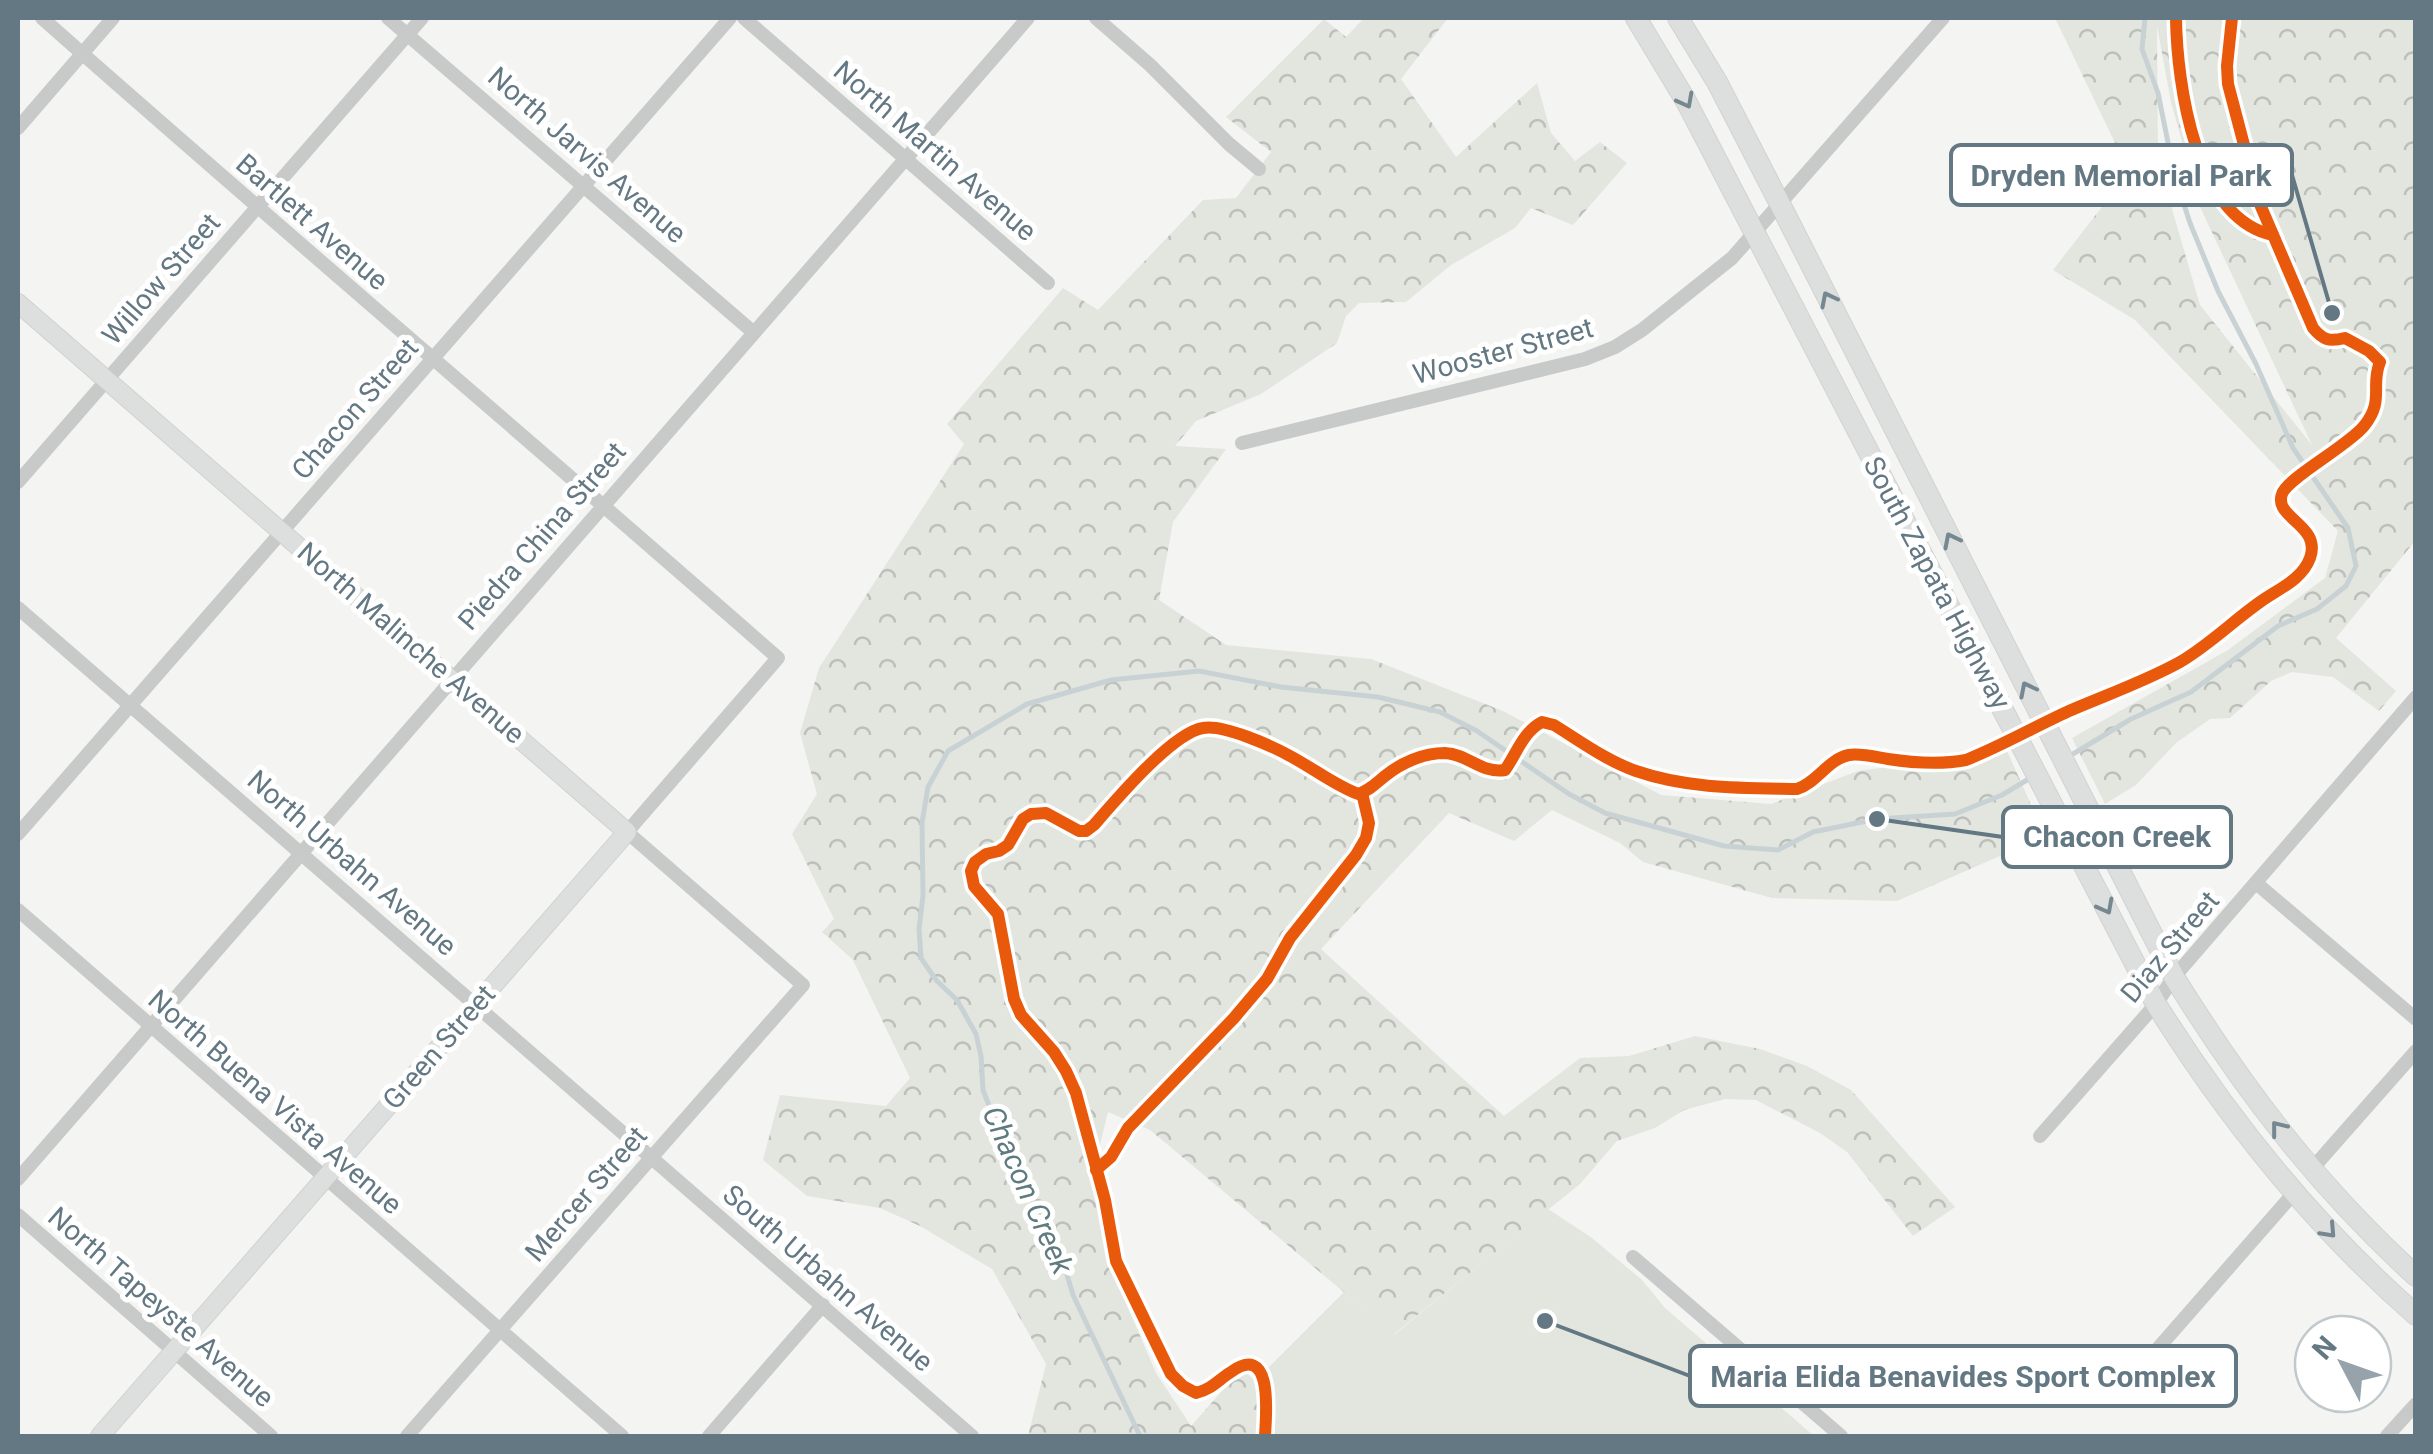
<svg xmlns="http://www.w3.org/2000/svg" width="2433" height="1454" viewBox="0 0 2433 1454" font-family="Roboto,sans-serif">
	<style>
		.grass { fill: #e3e6df }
		.forest { fill: url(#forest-crowns); fill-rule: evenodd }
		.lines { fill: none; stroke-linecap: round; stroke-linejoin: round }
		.stream { stroke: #c8d2d4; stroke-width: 5 }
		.secondary-casing { stroke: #d0d2d2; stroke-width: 20 }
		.primary-casing { stroke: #d1d2d2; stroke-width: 22 }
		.street { stroke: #c8caca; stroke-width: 14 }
		.secondary { stroke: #dddede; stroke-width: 18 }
		.primary { stroke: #dddede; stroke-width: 20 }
		.cycleway-casing { stroke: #fff; stroke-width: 19 }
		.cycleway { stroke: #e8590c; stroke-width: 12 }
		.oneway { stroke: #758791 }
		.labels { text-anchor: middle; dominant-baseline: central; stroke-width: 10; stroke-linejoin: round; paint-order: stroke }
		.street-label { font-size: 28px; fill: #637883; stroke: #fff }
		.water-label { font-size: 30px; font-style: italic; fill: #5f7b80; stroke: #fff }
		.leader { fill: none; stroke: #637883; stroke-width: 4 }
		.callout-dot { fill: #637883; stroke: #fff; stroke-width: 4 }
		.callout { fill: #fff; stroke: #637883; stroke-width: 4 }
		.callout-label { font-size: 30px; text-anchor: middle; font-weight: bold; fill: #637883 }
	</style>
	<defs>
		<pattern id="forest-crowns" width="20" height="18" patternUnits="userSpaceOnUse" patternTransform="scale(2.5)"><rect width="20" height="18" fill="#e3e6df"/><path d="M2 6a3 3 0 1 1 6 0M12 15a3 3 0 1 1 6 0" fill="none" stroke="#bcbfba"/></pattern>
	</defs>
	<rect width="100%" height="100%" fill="#f4f4f2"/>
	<polygon class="grass" points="1548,1209 1592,1238 1642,1280 1665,1308 1814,1436 1258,1436 1259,1413 1255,1381 1344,1292 1395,1334"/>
	<g class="forest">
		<polygon points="1364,18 1448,18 1401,79 1456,157 1537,83 1551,133 1575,161 1600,142 1627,163 1573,225 1531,208 1515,228 1451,265 1406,302 1359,303 1346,316 1337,343 1261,394 1196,421 1175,446 1226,449 1173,522 1159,600 1226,645 1371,659 1503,711 1661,795 1771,804 1858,771 2007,751 2042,829 2009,852 1897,901 1772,898 1643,862 1620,843 1552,810 1514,841 1449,813 1321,949 1504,1116 1580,1058 1629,1056 1695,1036 1760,1049 1807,1066 1851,1090 1955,1207 1913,1236 1847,1152 1820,1133 1756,1100 1725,1099 1684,1110 1655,1128 1617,1141 1580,1184 1394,1334 1150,1130 1108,1112 1091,1181 1120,1289 1156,1373 1191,1426 1237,1374 1245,1372 1255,1381 1259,1413 1258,1436 1028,1436 1046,1364 992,1269 920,1226 880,1208 807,1196 763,1160 780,1095 886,1106 910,1078 853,960 822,932 834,919 792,834 817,794 800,733 819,668 964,444 947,424 1063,288 1098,310 1203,200 1236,198 1271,152 1226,117 1324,19 1346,37"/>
		<path d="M 2055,18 L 2415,18 L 2415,541 L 2336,638 L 2396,691 L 2379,711 L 2333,677 L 2292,672 L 2271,681 L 2230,718 L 2210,719 L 2176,743 L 2136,785 L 2105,804 L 2072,738 L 2228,650 L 2325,578 L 2338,531 L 2135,320 L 2053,270 L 2129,172 ZM 2157,26 L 2171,102 L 2201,209 L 2312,445 L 2200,305 L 2158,161 Z"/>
	</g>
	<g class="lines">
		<g class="stream">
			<polyline points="2068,757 2131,719 2191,692 2278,626 2317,609 2346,586 2356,566 2348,528 2293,448 2256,364 2218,291 2190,223 2175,177 2158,93 2142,49 2145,18"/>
			<polyline points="1140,1436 1073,1295 1057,1241 1017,1171 998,1129 983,1090 981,1056 976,1034 957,1000 936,980 921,958 919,929 923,896 922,823 928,787 948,751 1027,704 1111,680 1199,671 1281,687 1378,697 1440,712 1477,731 1569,794 1605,813 1724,846 1778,850 1813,832 1877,819 1955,814 2002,795 2032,777"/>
		</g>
		<g class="secondary-casing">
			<polyline id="secondary" points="18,303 627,832 100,1436"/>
		</g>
		<g class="primary-casing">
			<g id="primary">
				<path d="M 1636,18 L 1686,101 L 2156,1004 C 2228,1119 2313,1225 2416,1315"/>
				<path d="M 1678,18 L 1717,82 L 1780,204 L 2174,977 C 2244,1090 2318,1187 2416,1276"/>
			</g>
		</g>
		<g class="street">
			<path d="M 42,18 C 285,233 534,444 778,658 L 627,832 L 803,985 L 407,1436"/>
			<polyline points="388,18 753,332"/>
			<polyline points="744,18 1048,283"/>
			<polyline points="1096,18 1150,65 1229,144 1259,169"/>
			<polyline points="18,128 113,18"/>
			<polyline points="1242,443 1585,359 1615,347 1642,330 1732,258 1943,18"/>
			<polyline points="18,482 422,18"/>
			<polyline points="18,608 972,1436"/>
			<polyline points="18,834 730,18"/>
			<polyline points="2256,883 2416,1019"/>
			<polyline points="18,910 622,1436"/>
			<polyline points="2040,1136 2156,1004 2174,977 2416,697"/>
			<polyline points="2311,1170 2416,1051"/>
			<polyline points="18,1179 1028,18"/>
			<polyline points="18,1215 271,1436"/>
			<polyline points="1633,1257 1841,1436"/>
			<polyline points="2153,1354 2294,1193"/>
			<polyline points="709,1436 823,1305"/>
			<polyline points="2387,1436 2416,1404"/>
		</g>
		<use href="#secondary" class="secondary"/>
		<use href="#primary" class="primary"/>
		<g class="cycleway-casing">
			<g id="cycleway">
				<path d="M 2176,18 C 2177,83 2195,219 2273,235"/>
				<polyline points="1096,1170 1111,1157 1128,1128 1234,1018 1267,979 1290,938 1356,855 1366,838 1369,823 1362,793"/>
				<path d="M 1265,1436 C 1266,1416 1274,1341 1231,1372 C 1218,1380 1212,1389 1196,1393 L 1183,1386 L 1171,1374 L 1116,1261 L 1105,1200 L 1076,1093 L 1066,1071 L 1054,1052 L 1021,1015 L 1014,999 L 998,914 L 974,886 L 971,871 L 975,862 L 986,854 L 999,851 L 1008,845 L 1023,819 L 1031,814 L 1046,813 L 1079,831 L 1086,831 L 1094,825 C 1115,801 1172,733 1203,728 C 1223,724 1272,746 1290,756 C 1313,768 1334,785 1358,794 C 1370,790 1375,784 1385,776 C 1401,763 1423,753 1445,753 C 1468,754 1482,774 1505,770 C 1517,753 1523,732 1542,722 L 1554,725 C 1580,741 1607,761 1636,771 C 1688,789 1743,788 1797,789 C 1817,783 1828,759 1849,755 C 1860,753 1876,757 1888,759 C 1914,763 1939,765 1966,760 C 2001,746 2034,727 2069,711 C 2106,695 2146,681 2180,662 C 2209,645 2233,621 2260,602 C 2278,589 2302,580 2310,558 C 2322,525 2273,518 2282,494 C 2287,478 2348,446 2364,426 C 2385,400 2370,386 2380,362 L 2369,351 L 2345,338 C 2329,342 2323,340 2313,328 L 2259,202 L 2228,84 L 2227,66 L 2232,18"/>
			</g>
		</g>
		<use href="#cycleway" class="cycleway"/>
	</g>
	<defs><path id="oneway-chevron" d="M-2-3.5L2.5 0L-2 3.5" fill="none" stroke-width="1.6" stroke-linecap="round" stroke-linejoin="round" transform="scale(2.5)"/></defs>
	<g class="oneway">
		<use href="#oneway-chevron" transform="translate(1686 101) rotate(62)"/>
		<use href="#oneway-chevron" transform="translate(1828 299) rotate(-117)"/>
		<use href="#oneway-chevron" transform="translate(1951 540) rotate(-117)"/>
		<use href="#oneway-chevron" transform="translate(2027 689) rotate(-117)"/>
		<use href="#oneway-chevron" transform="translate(2106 907) rotate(62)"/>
		<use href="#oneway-chevron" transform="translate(2278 1128) rotate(-128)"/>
		<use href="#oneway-chevron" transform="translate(2329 1231) rotate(47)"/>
	</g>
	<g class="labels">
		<g class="street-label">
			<text transform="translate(935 151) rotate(41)">North Martin Avenue</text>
			<text transform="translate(587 155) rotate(41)">North Jarvis Avenue</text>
			<text transform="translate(312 222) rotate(41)">Bartlett Avenue</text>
			<text transform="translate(161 279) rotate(-49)">Willow Street</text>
			<text transform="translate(1503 351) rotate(-15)">Wooster Street</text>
			<text transform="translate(355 409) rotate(-49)">Chacon Street</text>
			<text transform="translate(542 536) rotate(-49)">Piedra China Street</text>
			<text transform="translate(1937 583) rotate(62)">South Zapata Highway</text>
			<text transform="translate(411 643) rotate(41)">North Malinche Avenue</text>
			<text transform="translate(352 863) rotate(41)">North Urbahn Avenue</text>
			<text transform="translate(2170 947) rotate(-50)">Diaz Street</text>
			<text transform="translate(439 1047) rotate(-49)">Green Street</text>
			<text transform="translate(275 1102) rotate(41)">North Buena Vista Avenue</text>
			<text transform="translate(586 1194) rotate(-49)">Mercer Street</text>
			<text transform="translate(828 1278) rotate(41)">South Urbahn Avenue</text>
			<text transform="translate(161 1307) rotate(41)">North Tapeyste Avenue</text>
		</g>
		<g class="water-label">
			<text transform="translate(1028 1190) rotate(66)">Chacon Creek</text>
		</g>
	</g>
	<path class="leader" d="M2332 313L2292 175M1877 819L2003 837M1545 1321L1690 1376"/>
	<g class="callout-dot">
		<circle cx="2332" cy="313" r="10"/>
		<circle cx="1877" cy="819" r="10"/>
		<circle cx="1545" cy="1321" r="10"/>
	</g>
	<g class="callout">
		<rect x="1951" y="145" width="341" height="60" rx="10"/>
		<rect x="2003" y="807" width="228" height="60" rx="10"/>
		<rect x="1690" y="1346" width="546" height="60" rx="10"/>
	</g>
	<g class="callout-label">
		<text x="2121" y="186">Dryden Memorial Park</text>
		<text x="2117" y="847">Chacon Creek</text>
		<text x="1963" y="1387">Maria Elida Benavides Sport Complex</text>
	</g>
	<rect width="2433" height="1454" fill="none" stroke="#637883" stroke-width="40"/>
	<g transform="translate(2343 1364) rotate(311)"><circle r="48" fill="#ffffff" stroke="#c1c9cd" stroke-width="2.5"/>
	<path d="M0-8L18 38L0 25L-18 38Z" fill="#96a3aa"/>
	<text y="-15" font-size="28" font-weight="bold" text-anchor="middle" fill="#637883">N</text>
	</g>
</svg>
